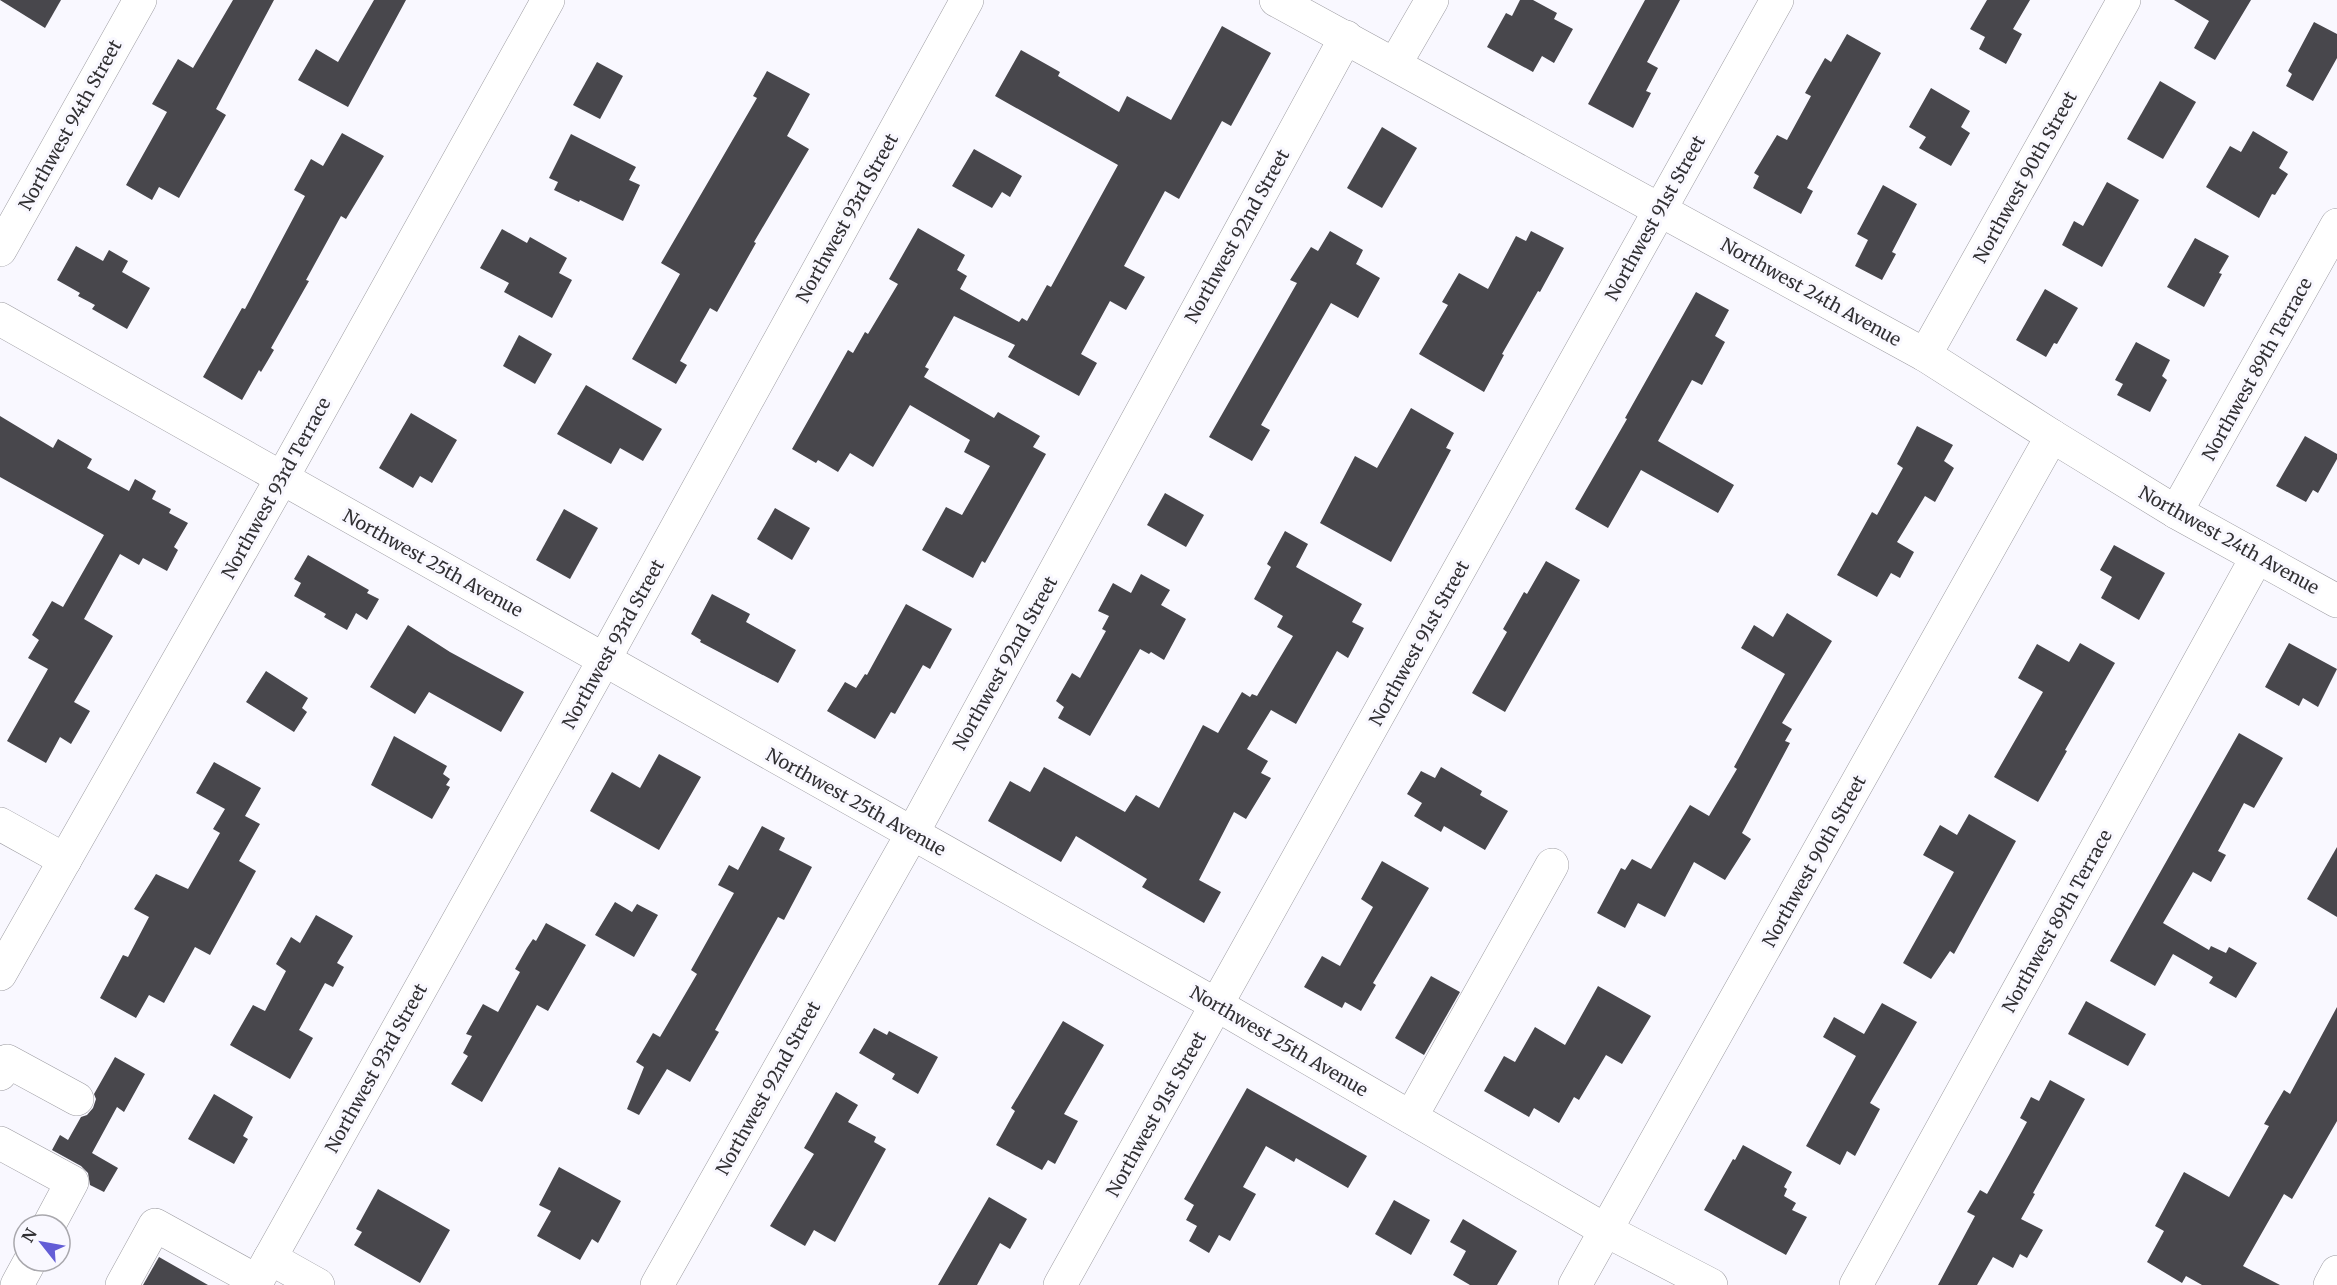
<svg xmlns="http://www.w3.org/2000/svg" width="2337" height="1285" viewBox="0 0 2337 1285" font-family="Merriweather,serif">
	<style>
		.building { fill: #48474c }
		.lines { fill: none; stroke-linecap: round; stroke-linejoin: round }
		.minor-casing { stroke: #9d9ca2; stroke-width: 34 }
		.minor { stroke: #fff; stroke-width: 33 }
		.labels { text-anchor: middle; dominant-baseline: central; stroke-width: 6; stroke-linejoin: round; paint-order: stroke }
		.street-label { font-size: 18px; fill: #313033; stroke: #f9f8ff }
	</style>
	<rect width="100%" height="100%" fill="#f9f8ff"/>
	<g class="building">
		<polygon points="0,0 61,0 45,28"/>
		<polygon points="233,0 274,0 216,109 226,115 179,198 159,187 152,200 126,185 167,112 152,104 178,59 193,68"/>
		<polygon points="374,0 406,0 348,107 298,80 316,49 338,62"/>
		<polygon points="1520,0 1533,0 1557,13 1554,19 1573,29 1554,63 1542,56 1533,72 1487,47 1506,13 1512,16"/>
		<polygon points="1645,0 1680,0 1647,62 1658,68 1646,91 1651,93 1633,128 1588,104"/>
		<polygon points="1987,0 2030,0 2013,29 2022,34 2006,64 1979,49 1985,37 1970,29"/>
		<polygon points="2174,0 2251,0 2215,60 2194,48 2209,21"/>
		<polygon points="2314,22 2337,34 2337,58 2313,101 2286,86 2292,74 2288,71"/>
		<polygon points="1222,26 1271,53 1231,126 1222,121 1179,199 1165,191 1124,266 1145,277 1126,310 1110,301 1081,354 1097,363 1079,396 1008,357 1015,345 954,316 925,367 929,369 924,377 994,418 998,412 1040,436 1033,447 1046,454 985,563 982,561 973,578 922,550 946,507 962,515 990,466 964,452 970,440 910,405 873,467 850,453 838,472 818,460 816,463 792,449 848,350 853,353 865,332 868,334 898,284 889,279 918,228 965,255 957,270 967,276 960,289 1019,322 1022,318 1027,321 1047,285 1051,287 1118,165 995,96 1021,50 1060,72 1058,76 1119,112 1127,96 1171,120"/>
		<polygon points="1847,34 1881,53 1807,188 1813,191 1801,214 1753,188 1759,176 1754,173 1777,135 1787,140 1811,96 1805,93 1825,58 1831,62"/>
		<polygon points="597,62 623,76 600,119 573,105"/>
		<polygon points="767,71 810,94 787,136 809,149 754,242 756,243 717,312 710,308 680,361 687,365 676,384 632,359 680,274 661,263 757,98 753,96"/>
		<polygon points="2160,81 2196,102 2163,159 2127,139"/>
		<polygon points="1931,88 1970,111 1961,127 1970,133 1951,166 1919,148 1926,137 1909,127"/>
		<polygon points="1382,127 1417,148 1382,208 1347,188"/>
		<polygon points="2253,131 2288,152 2279,168 2288,174 2275,195 2272,194 2259,218 2206,187 2230,146 2241,152"/>
		<polygon points="342,133 384,156 346,219 341,216 306,280 309,281 271,348 274,350 261,372 259,370 242,400 203,377 242,308 245,309 305,196 294,190 311,159 323,166"/>
		<polygon points="571,134 636,167 629,180 640,185 623,221 580,200 579,202 554,190 558,182 549,178"/>
		<polygon points="974,149 1022,176 1010,197 1002,192 992,208 952,186"/>
		<polygon points="2107,182 2139,200 2102,267 2062,245 2074,221 2083,226"/>
		<polygon points="1883,185 1917,204 1892,252 1896,254 1882,280 1855,266 1868,240 1857,234"/>
		<polygon points="502,229 527,243 530,237 567,258 559,273 572,280 552,318 504,292 509,283 480,268"/>
		<polygon points="1330,231 1363,250 1356,264 1380,278 1358,318 1331,303 1261,425 1270,430 1252,461 1209,437 1297,283 1290,280 1311,247 1318,251"/>
		<polygon points="1531,231 1564,248 1540,292 1538,291 1502,354 1504,355 1484,392 1419,354 1448,305 1442,302 1459,273 1488,289 1516,236 1526,241"/>
		<polygon points="2195,238 2229,256 2219,273 2222,274 2204,307 2167,287"/>
		<polygon points="76,246 103,261 109,250 128,261 122,272 150,288 127,329 92,309 95,305 78,296 80,293 57,280"/>
		<polygon points="2045,289 2078,308 2057,344 2054,343 2046,357 2016,340"/>
		<polygon points="1696,292 1729,310 1715,336 1725,342 1702,385 1692,380 1658,441 1734,485 1718,513 1641,470 1608,528 1575,509 1627,419 1625,418"/>
		<polygon points="519,335 552,354 535,384 503,366"/>
		<polygon points="2136,342 2170,360 2162,376 2167,380 2150,412 2117,395 2123,384 2115,380"/>
		<polygon points="586,385 662,429 643,461 620,448 611,464 557,434"/>
		<polygon points="1411,408 1454,433 1446,448 1451,450 1391,562 1320,523 1355,456 1377,468"/>
		<polygon points="411,413 457,440 432,483 420,476 413,488 379,468"/>
		<polygon points="0,416 53,448 58,439 92,459 87,468 129,491 135,479 156,491 152,499 171,509 169,513 188,523 174,547 178,550 167,571 143,558 139,565 120,554 84,619 113,636 74,702 90,711 71,744 60,737 46,763 7,741 48,669 28,658 39,640 32,635 52,601 63,607 104,535 0,477"/>
		<polygon points="1917,426 1953,445 1944,461 1954,468 1935,502 1925,496 1897,542 1914,552 1900,578 1891,573 1877,597 1837,575 1872,512 1877,515 1903,468 1897,464"/>
		<polygon points="2305,436 2337,454 2337,459 2318,493 2313,490 2306,502 2276,486"/>
		<polygon points="1165,493 1204,515 1186,547 1147,525"/>
		<polygon points="775,508 810,528 792,560 757,539"/>
		<polygon points="564,509 598,528 570,579 536,560"/>
		<polygon points="1285,531 1308,544 1296,567 1362,604 1352,622 1364,628 1348,658 1337,651 1296,724 1271,710 1247,749 1268,761 1261,773 1271,778 1246,819 1234,812 1199,880 1221,892 1204,923 1142,887 1147,879 1076,836 1061,862 988,821 1010,781 1030,792 1044,767 1125,812 1136,795 1159,808 1203,725 1218,733 1242,692 1250,697 1252,694 1257,696 1293,636 1277,627 1283,616 1254,599 1271,567 1267,564"/>
		<polygon points="2114,545 2165,573 2139,620 2101,598 2112,577 2100,570"/>
		<polygon points="308,555 369,590 367,593 379,599 367,620 356,613 347,630 324,617 326,614 294,596 301,583 294,579"/>
		<polygon points="1546,561 1580,580 1505,712 1472,693 1507,632 1503,629 1524,592 1527,594"/>
		<polygon points="1141,574 1170,590 1161,605 1186,619 1164,660 1151,652 1149,654 1140,649 1090,736 1058,718 1064,707 1056,701 1072,673 1080,678 1106,631 1102,629 1109,616 1098,611 1113,583 1131,593"/>
		<polygon points="712,594 750,614 746,622 796,650 778,683 700,642 701,640 691,634"/>
		<polygon points="906,604 952,629 930,669 923,665 895,714 891,712 875,739 827,711 845,682 856,688 865,674 867,675"/>
		<polygon points="1787,613 1832,641 1782,723 1792,729 1785,741 1790,743 1742,833 1751,839 1725,880 1694,862 1665,917 1638,903 1625,928 1597,913 1621,868 1625,870 1632,859 1651,869 1690,805 1709,816 1737,769 1734,767 1785,674 1741,648 1754,625 1773,637"/>
		<polygon points="408,625 450,652 524,692 501,732 429,692 415,714 370,687"/>
		<polygon points="2080,643 2115,663 2065,750 2067,751 2038,802 1994,777 2043,692 2018,678 2037,644 2069,662"/>
		<polygon points="2289,643 2337,669 2318,707 2303,698 2299,706 2265,687"/>
		<polygon points="266,671 308,698 302,708 307,712 294,732 246,702"/>
		<polygon points="2239,733 2283,758 2254,808 2244,803 2218,851 2226,855 2211,882 2193,872 2163,923 2209,950 2211,946 2226,953 2229,947 2257,963 2236,998 2209,983 2213,977 2173,954 2155,986 2110,961"/>
		<polygon points="394,736 447,766 443,774 450,779 446,785 450,787 432,819 371,785"/>
		<polygon points="659,754 701,777 659,850 590,811 612,772 640,788"/>
		<polygon points="214,762 261,788 245,816 260,824 239,861 256,871 210,955 195,947 164,1003 149,995 136,1018 100,998 123,955 128,957 149,917 134,909 156,874 188,889 220,833 213,829 225,809 196,793"/>
		<polygon points="1441,767 1482,791 1480,795 1508,811 1485,850 1444,826 1441,832 1414,816 1422,803 1407,794 1421,771 1435,778"/>
		<polygon points="1969,814 2016,841 1954,954 1950,951 1931,979 1903,963 1954,872 1923,855 1940,825 1957,835"/>
		<polygon points="762,826 785,838 779,850 812,867 784,920 778,917 715,1030 719,1032 690,1082 667,1069 639,1115 627,1109 644,1067 636,1062 653,1033 660,1037 697,974 691,970 734,893 718,885 729,865 738,870"/>
		<polygon points="2337,847 2337,917 2307,899"/>
		<polygon points="1382,861 1429,888 1373,983 1376,985 1361,1011 1345,1002 1342,1008 1304,987 1322,956 1340,966 1373,907 1361,899"/>
		<polygon points="615,902 632,912 637,904 658,915 634,957 595,935"/>
		<polygon points="316,915 353,936 337,963 344,967 333,987 325,983 299,1030 313,1038 290,1079 230,1045 253,1005 265,1011 286,971 276,964 291,937 300,943"/>
		<polygon points="546,923 586,945 548,1011 537,1005 482,1102 451,1084 468,1056 463,1053 472,1036 466,1034 483,1004 498,1012 520,972 515,969 527,948 533,939 536,941"/>
		<polygon points="1431,976 1460,992 1424,1055 1395,1038"/>
		<polygon points="1598,986 1651,1016 1622,1064 1606,1055 1579,1100 1574,1097 1559,1123 1534,1108 1529,1117 1484,1091 1504,1056 1515,1062 1535,1027 1565,1045"/>
		<polygon points="2086,1001 2146,1034 2128,1066 2068,1034"/>
		<polygon points="1882,1003 1917,1022 1870,1103 1880,1109 1855,1156 1847,1151 1840,1165 1806,1146 1856,1056 1823,1037 1834,1017 1864,1034"/>
		<polygon points="2337,1007 2337,1121 2292,1199 2284,1194 2243,1266 2280,1285 2202,1285 2186,1276 2182,1283 2147,1262 2164,1231 2155,1226 2184,1172 2229,1197 2269,1126 2264,1124 2284,1090 2290,1094"/>
		<polygon points="1063,1021 1104,1045 1064,1114 1078,1121 1055,1164 1048,1160 1042,1170 996,1145 1015,1111 1011,1108"/>
		<polygon points="874,1028 887,1035 889,1031 938,1057 918,1094 892,1079 895,1074 859,1053"/>
		<polygon points="115,1057 145,1074 124,1112 117,1107 92,1153 118,1168 104,1192 90,1185 88,1173 81,1166 52,1150 60,1135 68,1140 81,1117 87,1115 93,1108 96,1099 94,1094"/>
		<polygon points="2050,1080 2085,1099 2033,1193 2035,1194 2021,1219 2043,1230 2027,1258 2020,1254 2013,1268 1993,1257 1977,1285 1938,1285 1975,1216 1967,1212 1980,1190 1987,1194 2009,1155 2027,1122 2020,1118 2031,1097 2039,1101"/>
		<polygon points="1247,1088 1367,1156 1348,1188 1296,1158 1294,1162 1266,1146 1243,1187 1256,1194 1230,1241 1219,1235 1209,1253 1189,1241 1197,1226 1186,1220 1194,1205 1184,1199"/>
		<polygon points="836,1092 858,1105 848,1122 876,1137 874,1142 886,1149 835,1242 814,1230 805,1246 770,1226 814,1154 804,1148"/>
		<polygon points="214,1094 253,1117 243,1136 248,1139 234,1164 188,1139"/>
		<polygon points="1743,1145 1792,1172 1784,1187 1787,1189 1784,1196 1796,1203 1792,1210 1807,1217 1786,1255 1704,1210 1733,1159 1735,1160"/>
		<polygon points="559,1167 621,1201 598,1243 592,1239 580,1260 537,1236 551,1211 539,1205"/>
		<polygon points="378,1189 450,1230 420,1283 354,1245 362,1232 356,1229"/>
		<polygon points="989,1197 1027,1219 1010,1249 1000,1243 977,1285 938,1285"/>
		<polygon points="1394,1200 1430,1220 1411,1255 1375,1234"/>
		<polygon points="1463,1219 1517,1251 1497,1285 1470,1285 1453,1275 1466,1251 1450,1242"/>
		<polygon points="159,1257 208,1285 143,1285"/>
	</g>
	<g class="lines">
		<g class="minor-casing">
			<g id="minor">
				<polyline points="1276,0 1925,355 2052,436 2176,512 2337,601"/>
				<polyline points="1395,64 1432,0"/>
				<polyline points="0,250 140,0"/>
				<polyline points="0,319 1217,1005 1607,1231 1711,1285"/>
				<polyline points="1925,355 2124,0"/>
				<polyline points="2176,512 2337,225"/>
				<polyline points="0,824 65,860"/>
				<polyline points="0,974 282,478 548,0"/>
				<polyline points="0,1074 7,1061 77,1099"/>
				<polyline points="1411,1117 1552,865"/>
				<polyline points="0,1143 72,1182 49,1225"/>
				<polyline points="270,1258 318,1285"/>
				<polyline points="17,1285 30,1261"/>
				<polyline points="122,1285 155,1225 257,1281"/>
				<polyline points="255,1285 604,660 967,0"/>
				<polyline points="657,1285 912,834 1346,37"/>
				<polyline points="1060,1285 1777,0"/>
				<polyline points="1575,1285 2052,436"/>
				<polyline points="1856,1285 2257,557"/>
				<polyline points="2330,1285 2337,1272"/>
			</g>
		</g>
		<use href="#minor" class="minor"/>
	</g>
	<g class="labels">
		<g class="street-label">
			<text transform="translate(70 125) rotate(-61)">Northwest 94th Street</text>
			<text transform="translate(2025 177) rotate(-61)">Northwest 90th Street</text>
			<text transform="translate(847 218) rotate(-61)">Northwest 93rd Street</text>
			<text transform="translate(1655 218) rotate(-61)">Northwest 91st Street</text>
			<text transform="translate(1237 236) rotate(-61)">Northwest 92nd Street</text>
			<text transform="translate(1811 292) rotate(29)">Northwest 24th Avenue</text>
			<text transform="translate(2257 369) rotate(-61)">Northwest 89th Terrace</text>
			<text transform="translate(276 488) rotate(-61)">Northwest 93rd Terrace</text>
			<text transform="translate(2229 540) rotate(29)">Northwest 24th Avenue</text>
			<text transform="translate(433 563) rotate(29)">Northwest 25th Avenue</text>
			<text transform="translate(1419 643) rotate(-61)">Northwest 91st Street</text>
			<text transform="translate(613 644) rotate(-61)">Northwest 93rd Street</text>
			<text transform="translate(1005 663) rotate(-61)">Northwest 92nd Street</text>
			<text transform="translate(856 802) rotate(29)">Northwest 25th Avenue</text>
			<text transform="translate(1814 861) rotate(-61)">Northwest 90th Street</text>
			<text transform="translate(2057 921) rotate(-61)">Northwest 89th Terrace</text>
			<text transform="translate(1279 1041) rotate(30)">Northwest 25th Avenue</text>
			<text transform="translate(376 1068) rotate(-61)">Northwest 93rd Street</text>
			<text transform="translate(768 1088) rotate(-61)">Northwest 92nd Street</text>
			<text transform="translate(1156 1114) rotate(-61)">Northwest 91st Street</text>
		</g>
	</g>
	<g transform="translate(42 1243) rotate(301)"><circle r="28" fill="#f9f8ff" stroke="#a9a8ad" stroke-width="1.5"/>
	<path d="M0-4.5L10 22L0 15L-10 22Z" fill="#635dd6"/>
	<text y="-9" font-size="16" font-weight="bold" text-anchor="middle" fill="#313033">N</text>
	</g>
</svg>
